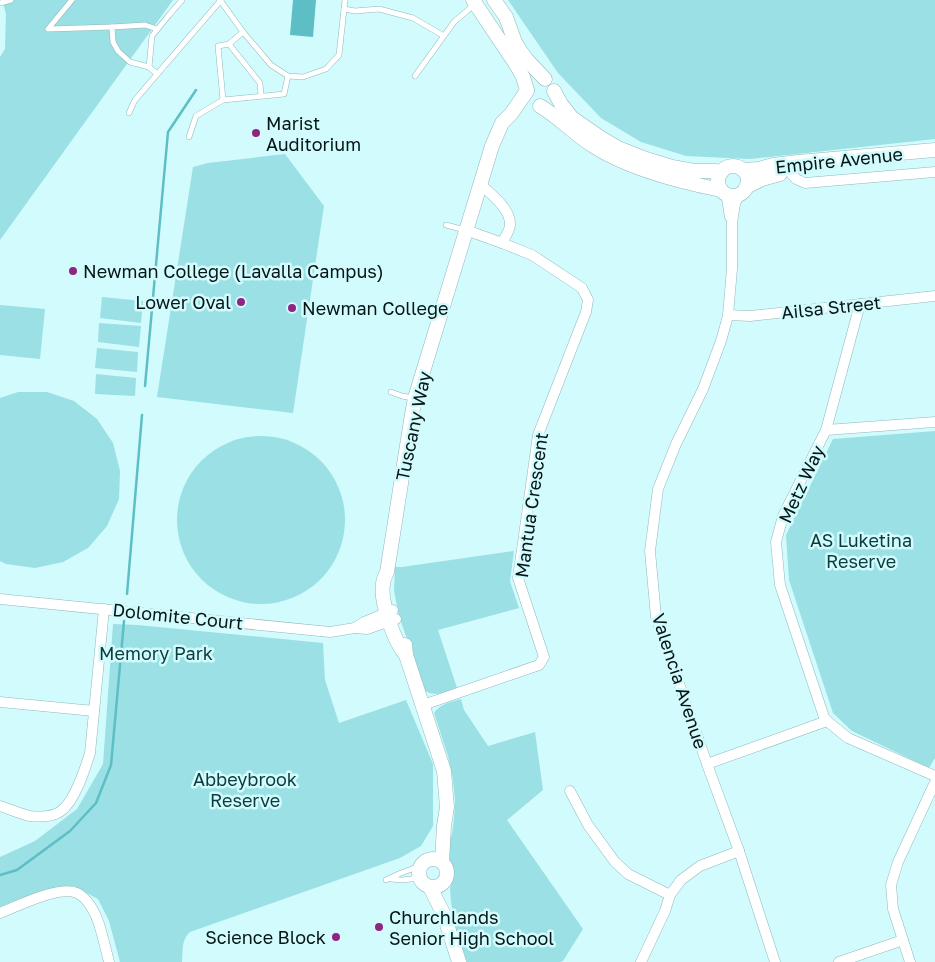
<svg xmlns="http://www.w3.org/2000/svg" width="935" height="962" viewBox="0 0 935 962" font-family="'Golos Text',sans-serif">
	<style>
		.green { fill: #9be0e4 }
		.water { fill: #5dbfc5 }
		.lines { fill: none; stroke-linecap: round; stroke-linejoin: round }
		.stream { stroke: #5dbfc5; stroke-width: 2.5 }
		.lane-casing { stroke: #91b8bb; stroke-width: 6 }
		.street-casing { stroke: #91b8bb; stroke-width: 11 }
		.secondary-casing { stroke: #91b8bb; stroke-width: 15 }
		.lane { stroke: #fff; stroke-width: 5 }
		.street { stroke: #fff; stroke-width: 10 }
		.secondary { stroke: #fff; stroke-width: 14 }
		.poi-dot { fill: #902386; stroke: #d2fbfd; stroke-width: 2 }
		.labels { text-anchor: middle; dominant-baseline: central; stroke-width: 5; stroke-linejoin: round; paint-order: stroke }
		.poi-label { font-size: 18px; fill: #061516; stroke: #d2fbfd; text-anchor: start }
		.street-label { font-size: 18px; fill: #061516; stroke: #d2fbfd }
		.park-label { font-size: 18px; fill: #0b3b3d; stroke: #d2fbfd }
	</style>
	<rect width="100%" height="100%" fill="#d2fbfd"/>
	<g class="green">
		<polygon points="2,0 173,0 0,240 0,57 5,49 6,14"/>
		<polygon points="508,0 935,0 935,139 750,159 686,156 641,142 601,118 558,73"/>
		<polygon points="285,154 324,206 293,413 157,397 193,167 208,163"/>
		<polygon points="102,297 143,301 141,323 100,318"/>
		<polygon points="0,305 45,309 40,359 0,355"/>
		<polygon points="99,323 141,326 139,347 98,342"/>
		<polygon points="97,348 138,352 137,372 95,368"/>
		<polygon points="96,374 136,378 135,396 95,394"/>
		<polygon points="18,392 47,392 74,401 97,419 113,443 120,471 119,499 107,526 88,548 63,562 35,568 6,564 0,561 0,398"/>
		<polygon points="935,431 935,758 929,768 852,731 833,713 789,580 786,535 833,439"/>
		<circle cx="261" cy="520" r="84"/>
		<path d="M 514,551 L 510,581 L 519,608 L 438,630 L 457,688 C 446,692 436,697 425,691 L 399,616 L 394,591 L 395,567 L 402,567 Z"/>
		<path d="M 113,624 L 138,625 L 323,643 L 325,680 L 339,723 L 406,700 L 433,764 L 433,826 L 421,846 L 400,858 L 190,932 C 181,940 183,950 182,962 L 120,962 L 109,921 L 98,899 L 74,886 L 33,895 L 0,908 L 0,857 L 35,841 L 77,809 L 103,764 Z"/>
		<path d="M 461,699 L 464,710 L 488,746 L 535,732 L 543,790 L 507,820 L 583,929 L 563,961 L 560,962 L 467,962 L 455,928 L 451,902 L 450,889 L 452,879 L 452,868 L 447,854 L 448,845 L 452,834 L 454,819 L 455,800 L 453,780 L 448,756 L 434,713 C 440,704 450,702 461,699 Z"/>
	</g>
	<polygon class="water" points="293,0 316,0 313,37 290,35"/>
	<g class="lines">
		<g class="stream">
			<polyline points="145,386 168,132 196,90"/>
			<polyline points="127,594 142,415"/>
			<polyline points="0,875 17,870 70,831 96,803 111,765 124,621"/>
		</g>
		<g class="lane-casing">
			<g id="lane">
				<polyline points="72,0 48,29 112,27"/>
				<polyline points="220,0 243,32 271,65 288,76 303,77 326,69 339,55 345,0"/>
				<polyline points="0,3 11,0"/>
				<polyline points="344,9 355,11 379,9 413,18 444,36"/>
				<polyline points="157,29 145,25 112,27 113,42 118,51 130,62 149,67 157,74"/>
				<polyline points="243,32 229,44 218,46 223,100 284,94 288,76"/>
				<polyline points="229,44 260,83 261,96"/>
				<polyline points="149,67 152,36 169,15 182,0"/>
				<polyline points="415,76 454,22 475,4"/>
				<polyline points="129,113 135,100 221,0"/>
				<polyline points="189,137 196,116 223,100"/>
				<polyline points="446,225 465,230"/>
				<polyline points="391,392 402,396 414,398"/>
				<polyline points="391,879 402,880 420,878"/>
				<polyline points="386,880 401,873 420,866"/>
			</g>
		</g>
		<g class="street-casing">
			<g id="street">
				<polyline points="790,172 796,179 805,183 935,172"/>
				<path d="M 480,184 C 491,194 511,209 510,225 C 510,230 505,237 502,243"/>
				<polyline points="726,193 730,217"/>
				<polyline points="739,194 735,204 732,223 732,269 728,315 726,323 721,341 703,389 676,444 658,489 650,551 656,617 707,764 739,851 775,962"/>
				<polyline points="728,315 750,316 935,296"/>
				<polyline points="826,430 935,422"/>
				<polyline points="0,599 330,632 355,628 367,629 396,619"/>
				<polyline points="355,628 364,622 393,610"/>
				<polyline points="0,702 94,711"/>
				<polyline points="423,705 539,665 544,657 518,578 538,435 586,312 588,300 582,288 532,255 502,243 466,230"/>
				<polyline points="827,721 824,717 780,585 776,542 783,516 826,430 860,304"/>
				<polyline points="707,764 827,721 848,738 935,776"/>
				<polyline points="570,791 588,825 615,862 628,874 670,895"/>
				<path d="M 0,806 C 10,809 20,814 30,816 C 39,817 53,817 61,811 C 75,801 85,769 90,753 L 104,609"/>
				<path d="M 0,913 C 18,906 59,885 77,893 C 88,898 96,914 99,924 C 103,937 106,950 109,962"/>
				<polyline points="641,962 665,911 670,895 681,880 700,866 739,851"/>
				<polyline points="839,962 903,940"/>
				<polyline points="910,962 893,909 891,885 898,862 935,782"/>
			</g>
		</g>
		<g class="secondary-casing">
			<g id="secondary">
				<polyline points="473,0 517,66 523,77 527,90"/>
				<polyline points="494,0 506,17 515,42 521,52 527,60 545,79"/>
				<polyline points="554,91 561,104 572,118 601,138 618,148 646,159 672,167 694,171 716,171 721,173"/>
				<path d="M 540,106 C 560,118 575,135 595,147 C 630,169 681,182 721,190"/>
				<circle cx="733" cy="181" r="15"/>
				<polyline points="743,170 759,169 773,165 798,162 935,150"/>
				<polyline points="746,187 762,179 780,174"/>
				<polyline points="405,645 406,655 444,771 447,807 444,826 442,861"/>
				<path d="M 406,655 C 394,642 380,601 383,584 C 383,580 385,576 387,572 L 412,414 L 415,398 L 492,146 L 502,123 L 511,114 L 527,91"/>
				<circle cx="433" cy="873" r="14"/>
				<polyline points="430,887 444,915 459,962"/>
			</g>
		</g>
		<use href="#lane" class="lane"/>
		<use href="#street" class="street"/>
		<use href="#secondary" class="secondary"/>
	</g>
	<g class="poi-dot">
		<circle cx="256" cy="133" r="5"/>
		<circle cx="73" cy="271" r="5"/>
		<circle cx="241" cy="302" r="5"/>
		<circle cx="292" cy="308" r="5"/>
		<circle cx="379" cy="927" r="5"/>
		<circle cx="336" cy="937" r="5"/>
	</g>
	<g class="labels">
		<g class="poi-label">
			<text x="266" y="123">Marist<tspan x="266" dy="21">Auditorium</tspan></text>
			<text x="83" y="271">Newman College (Lavalla Campus)</text>
			<text x="231" y="302" text-anchor="end">Lower Oval</text>
			<text x="302" y="308">Newman College</text>
			<text x="389" y="917">Churchlands<tspan x="389" dy="21">Senior High School</tspan></text>
			<text x="326" y="937" text-anchor="end">Science Block</text>
		</g>
		<g class="street-label">
			<text transform="translate(839 160) rotate(-6)">Empire Avenue</text>
			<text transform="translate(831 307) rotate(-6)">Ailsa Street</text>
			<text transform="translate(413 426) rotate(-78)">Tuscany Way</text>
			<text transform="translate(801 484) rotate(-65)">Metz Way</text>
			<text transform="translate(531 505) rotate(-82)">Mantua Crescent</text>
			<text transform="translate(178 616) rotate(6)">Dolomite Court</text>
			<text transform="translate(680 681) rotate(72)">Valencia Avenue</text>
		</g>
		<g class="park-label">
			<text x="861" y="540">AS Luketina<tspan x="861" dy="21">Reserve</tspan></text>
			<text x="156" y="653">Memory Park</text>
			<text x="245" y="779">Abbeybrook<tspan x="245" dy="21">Reserve</tspan></text>
		</g>
	</g>
</svg>
